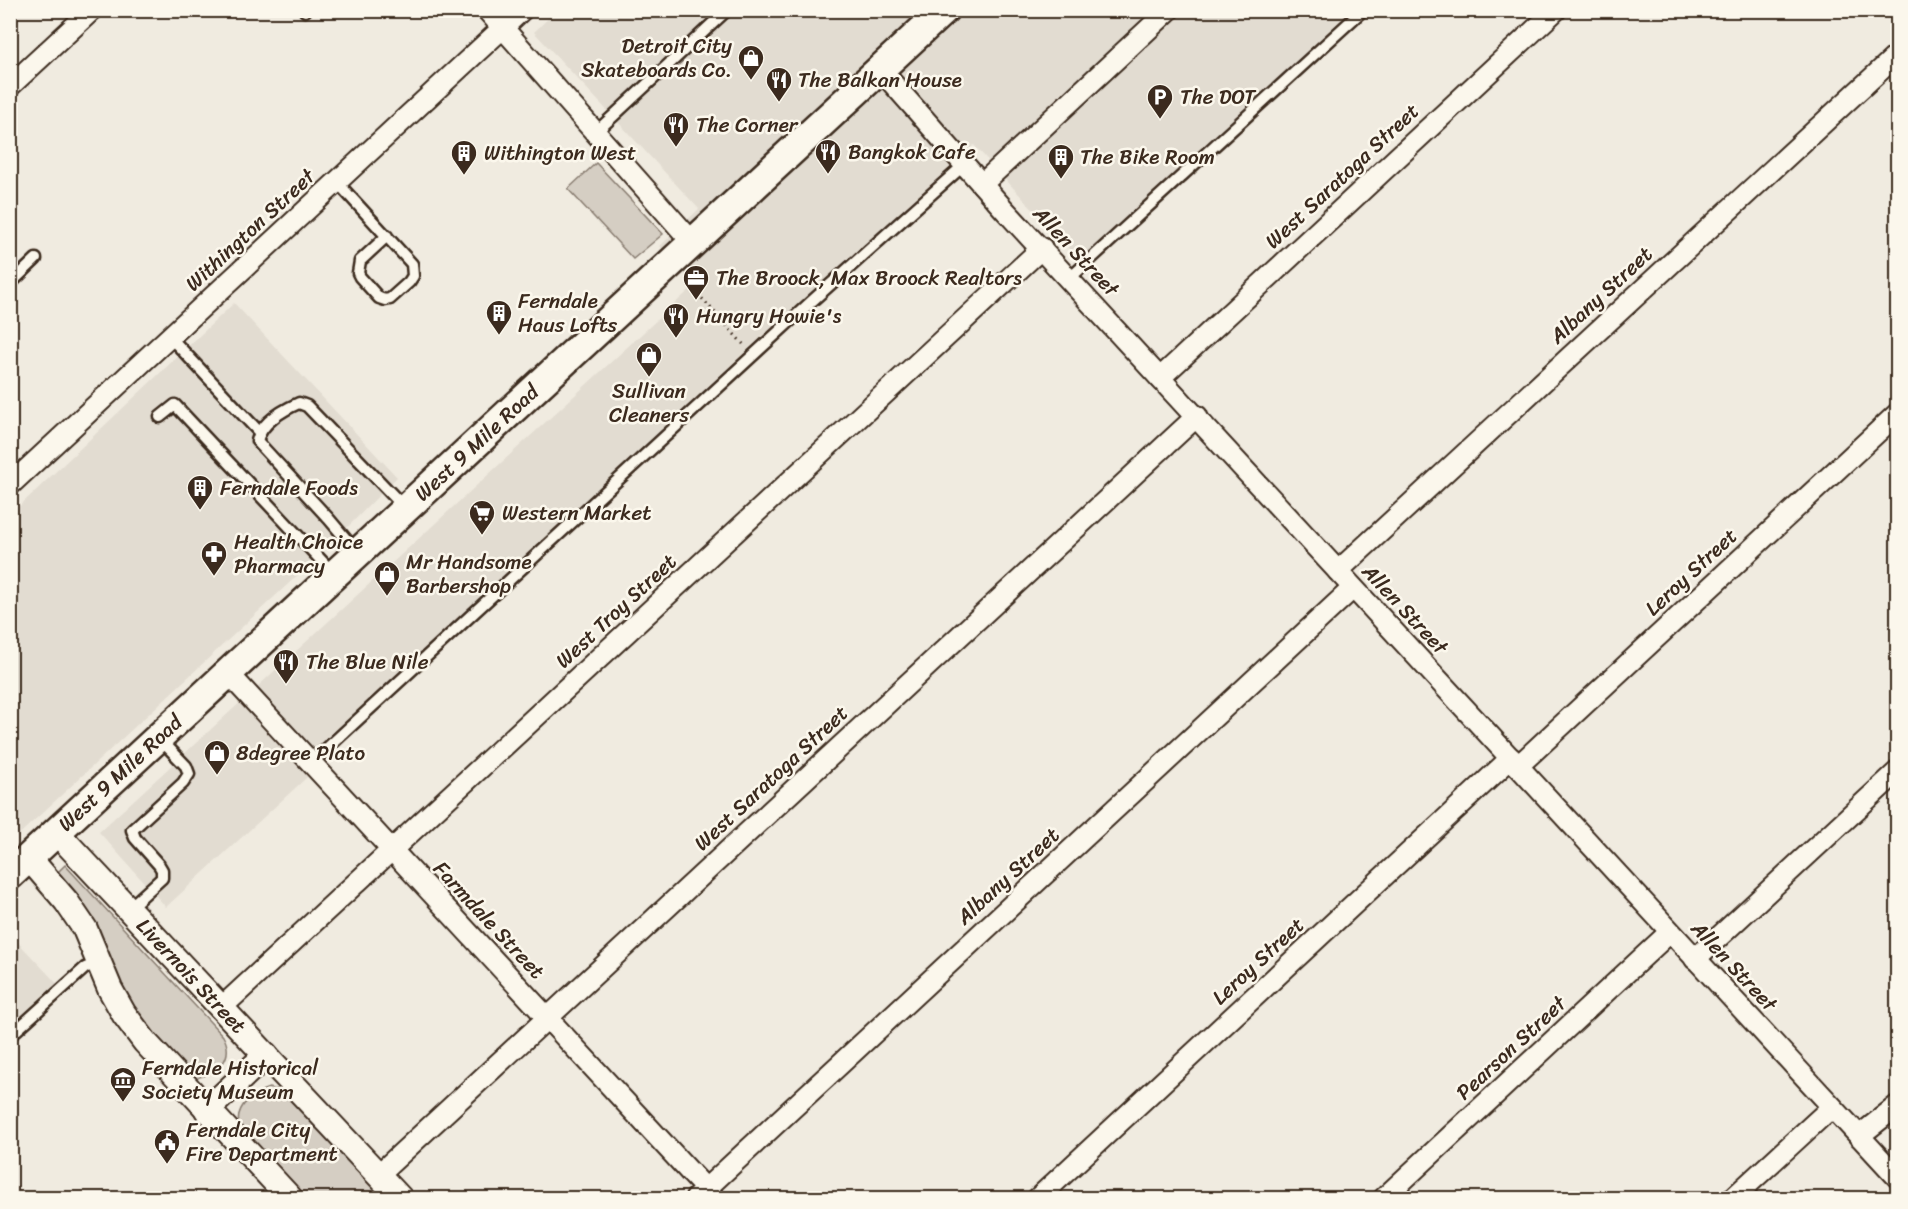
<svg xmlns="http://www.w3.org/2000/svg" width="1908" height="1209" viewBox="0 0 1908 1209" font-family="Sriracha,sans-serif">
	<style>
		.built { fill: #e2dcd1 }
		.green { fill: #d5cec3; stroke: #887c70; stroke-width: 1.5 }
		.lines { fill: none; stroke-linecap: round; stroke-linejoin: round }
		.service-casing { stroke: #3b2a1e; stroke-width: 15 }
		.minor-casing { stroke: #3b2a1e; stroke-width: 24 }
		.tertiary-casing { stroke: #3b2a1e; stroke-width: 28 }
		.secondary-casing { stroke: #3b2a1e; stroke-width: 33 }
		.path { stroke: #3b2a1e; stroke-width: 3; stroke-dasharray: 1.5 4.5; stroke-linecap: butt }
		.service { stroke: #fbf7ec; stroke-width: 10 }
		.minor { stroke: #fbf7ec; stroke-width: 20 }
		.tertiary { stroke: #fbf7ec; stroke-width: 24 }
		.secondary { stroke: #fbf7ec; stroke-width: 28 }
		.labels { text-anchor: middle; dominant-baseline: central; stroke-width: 5; stroke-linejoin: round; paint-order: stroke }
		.poi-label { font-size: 21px; fill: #3b2a1e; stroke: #fbf7ec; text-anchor: start }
		.street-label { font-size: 21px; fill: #3b2a1e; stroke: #fbf7ec }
	</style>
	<rect width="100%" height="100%" fill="#f0ebe0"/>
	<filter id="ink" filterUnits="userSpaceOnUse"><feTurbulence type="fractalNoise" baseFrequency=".0167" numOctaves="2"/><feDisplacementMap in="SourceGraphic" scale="12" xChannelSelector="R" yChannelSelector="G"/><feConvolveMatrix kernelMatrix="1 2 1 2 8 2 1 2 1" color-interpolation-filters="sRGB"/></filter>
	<g filter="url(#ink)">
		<g class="built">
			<polygon points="556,11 1350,11 1079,260 974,145 751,346 322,744 331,755 166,907 99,832 695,285 660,246 699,209 534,32"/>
			<polygon points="234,303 397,477 329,546 11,842 11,514"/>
			<polygon points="11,935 67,994 11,1045"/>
		</g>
		<g class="green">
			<polygon points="596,163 663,234 633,259 568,189"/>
			<path d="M 65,865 L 223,1036 C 235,1057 219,1073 199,1077 L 186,1071 L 180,1066 L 135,1012 L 57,873 Z"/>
			<path d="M 269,1088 L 283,1091 L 387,1198 L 304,1198 C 290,1184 243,1141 239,1124 C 235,1106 254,1093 269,1088 Z"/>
		</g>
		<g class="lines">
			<g class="service-casing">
				<g id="service">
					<polyline points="305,11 306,10"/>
					<polyline points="595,133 727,10"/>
					<polyline points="337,182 412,264 413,276 409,282 390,299 385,300 379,298 360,277 358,273 360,261 387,236"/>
					<polyline points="1070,278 1363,10"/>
					<polyline points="10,284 36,259"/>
					<polyline points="170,337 260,433"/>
					<polyline points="160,417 175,405 334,574"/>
					<path d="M 356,551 L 329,519 L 257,441 C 261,423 283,410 299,403 L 307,406 L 404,507"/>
					<polyline points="311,763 812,301 965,164"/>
					<polyline points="128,909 162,878 162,870 159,865 135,838 132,830 183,783 189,774 186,766 159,738"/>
					<polyline points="10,1036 85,968 99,962"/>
				</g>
			</g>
			<g class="minor-casing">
				<g id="minor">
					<polyline points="487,10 694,244"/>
					<polyline points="880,69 1002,207 1898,1178"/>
					<polyline points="10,86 92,10"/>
					<polyline points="982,184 1169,10"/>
					<polyline points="1160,378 1556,10"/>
					<polyline points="10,485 522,10"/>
					<polyline points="1338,571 1898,54"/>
					<polyline points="229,674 714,1198"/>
					<polyline points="1518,766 1898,413"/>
					<polyline points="1695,959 1898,771"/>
					<polyline points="221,1008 1042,248"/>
					<polyline points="1859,1136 1898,1105"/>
					<polyline points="378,1175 1197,416"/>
					<polyline points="696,1198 1353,588"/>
					<polyline points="1038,1198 1511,758"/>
					<polyline points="1384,1198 1670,932"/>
					<polyline points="1733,1198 1832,1107"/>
				</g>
			</g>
			<g class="tertiary-casing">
				<g id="tertiary">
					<path id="s1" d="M 57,833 L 400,1198"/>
					<polyline points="29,858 66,901 85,929 110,989 124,1014 145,1042 290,1198"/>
					<polyline points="207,1110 266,1055"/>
				</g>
			</g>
			<g class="secondary-casing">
				<g id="secondary">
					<path id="s2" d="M 10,875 L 944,10"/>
				</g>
			</g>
			<polyline class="path" points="690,285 744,345"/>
			<use href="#service" class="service"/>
			<use href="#minor" class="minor"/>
			<use href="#tertiary" class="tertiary"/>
			<use href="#secondary" class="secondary"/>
		</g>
	</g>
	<defs>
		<g id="shop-pin" transform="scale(1.35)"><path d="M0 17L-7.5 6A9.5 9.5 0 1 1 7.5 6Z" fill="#3b2a1e" stroke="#fbf7ec"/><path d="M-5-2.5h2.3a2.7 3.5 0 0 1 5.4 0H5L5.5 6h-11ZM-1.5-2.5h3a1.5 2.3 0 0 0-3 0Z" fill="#fff"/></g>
		<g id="restaurant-pin" transform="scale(1.35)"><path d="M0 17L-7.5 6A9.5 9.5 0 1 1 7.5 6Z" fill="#3b2a1e" stroke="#fbf7ec"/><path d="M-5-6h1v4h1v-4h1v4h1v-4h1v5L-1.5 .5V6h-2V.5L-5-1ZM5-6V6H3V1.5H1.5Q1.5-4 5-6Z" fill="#fff"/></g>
		<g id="parking-pin" transform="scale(1.35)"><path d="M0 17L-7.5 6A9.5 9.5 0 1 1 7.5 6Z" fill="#3b2a1e" stroke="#fbf7ec"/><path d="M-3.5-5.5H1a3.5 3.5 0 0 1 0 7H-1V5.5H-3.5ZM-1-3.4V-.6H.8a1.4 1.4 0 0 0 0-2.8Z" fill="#fff"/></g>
		<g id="building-pin" transform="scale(1.35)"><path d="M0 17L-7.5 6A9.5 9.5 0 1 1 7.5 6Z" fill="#3b2a1e" stroke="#fbf7ec"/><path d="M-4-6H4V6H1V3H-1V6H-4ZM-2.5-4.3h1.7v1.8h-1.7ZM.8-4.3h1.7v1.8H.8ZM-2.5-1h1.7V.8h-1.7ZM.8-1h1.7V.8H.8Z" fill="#fff"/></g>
		<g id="office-pin" transform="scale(1.35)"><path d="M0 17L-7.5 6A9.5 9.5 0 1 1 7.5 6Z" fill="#3b2a1e" stroke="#fbf7ec"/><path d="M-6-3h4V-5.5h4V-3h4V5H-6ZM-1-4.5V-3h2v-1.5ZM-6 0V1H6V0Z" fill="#fff"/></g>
		<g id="supermarket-pin" transform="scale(1.35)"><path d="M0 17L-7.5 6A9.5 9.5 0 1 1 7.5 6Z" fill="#3b2a1e" stroke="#fbf7ec"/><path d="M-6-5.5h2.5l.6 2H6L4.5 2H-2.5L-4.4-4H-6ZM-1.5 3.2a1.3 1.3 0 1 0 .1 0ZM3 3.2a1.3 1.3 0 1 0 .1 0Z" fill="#fff"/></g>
		<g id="pharmacy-pin" transform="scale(1.35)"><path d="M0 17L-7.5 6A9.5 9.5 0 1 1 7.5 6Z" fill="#3b2a1e" stroke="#fbf7ec"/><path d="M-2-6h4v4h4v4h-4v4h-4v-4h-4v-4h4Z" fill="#fff"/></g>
		<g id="museum-pin" transform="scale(1.35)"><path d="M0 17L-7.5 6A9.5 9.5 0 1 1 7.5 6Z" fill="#3b2a1e" stroke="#fbf7ec"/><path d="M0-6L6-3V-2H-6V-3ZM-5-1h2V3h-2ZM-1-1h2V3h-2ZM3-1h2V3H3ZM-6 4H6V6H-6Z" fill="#fff"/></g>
		<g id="civic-pin" transform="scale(1.35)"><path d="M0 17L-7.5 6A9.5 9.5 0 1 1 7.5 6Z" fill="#3b2a1e" stroke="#fbf7ec"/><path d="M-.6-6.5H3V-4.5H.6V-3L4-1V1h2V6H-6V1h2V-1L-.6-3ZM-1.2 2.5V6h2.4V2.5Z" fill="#fff"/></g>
	</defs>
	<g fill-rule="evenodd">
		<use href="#shop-pin" x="751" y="58"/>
		<use href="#restaurant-pin" x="779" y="80"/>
		<use href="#parking-pin" x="1160" y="97"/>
		<use href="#restaurant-pin" x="676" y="125"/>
		<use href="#restaurant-pin" x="828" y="152"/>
		<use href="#building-pin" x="464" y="153"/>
		<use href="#building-pin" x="1061" y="157"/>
		<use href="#office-pin" x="696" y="278"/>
		<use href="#building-pin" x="499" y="313"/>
		<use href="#restaurant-pin" x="676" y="316"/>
		<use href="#shop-pin" x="649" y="355"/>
		<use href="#building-pin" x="200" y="488"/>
		<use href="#supermarket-pin" x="482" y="513"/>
		<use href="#pharmacy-pin" x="214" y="554"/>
		<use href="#shop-pin" x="387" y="574"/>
		<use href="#restaurant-pin" x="286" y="662"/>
		<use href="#shop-pin" x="217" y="753"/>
		<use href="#museum-pin" x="123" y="1080"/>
		<use href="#civic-pin" x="167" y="1142"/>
	</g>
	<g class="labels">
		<g class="poi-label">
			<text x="732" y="46" text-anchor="end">Detroit City<tspan x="732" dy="24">Skateboards Co.</tspan></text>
			<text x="798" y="80">The Balkan House</text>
			<text x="1180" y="97">The DOT</text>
			<text x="696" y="125">The Corner</text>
			<text x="848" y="152">Bangkok Cafe</text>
			<text x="484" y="153">Withington West</text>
			<text x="1080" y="157">The Bike Room</text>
			<text x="716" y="278">The Broock, Max Broock Realtors</text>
			<text x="518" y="301">Ferndale<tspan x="518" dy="24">Haus Lofts</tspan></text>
			<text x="696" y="316">Hungry Howie's</text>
			<text x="649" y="391" text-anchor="middle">Sullivan<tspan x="649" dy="24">Cleaners</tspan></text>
			<text x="220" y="488">Ferndale Foods</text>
			<text x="502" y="513">Western Market</text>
			<text x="234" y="542">Health Choice<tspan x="234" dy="24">Pharmacy</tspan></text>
			<text x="406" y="562">Mr Handsome<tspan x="406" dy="24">Barbershop</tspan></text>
			<text x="306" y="662">The Blue Nile</text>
			<text x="236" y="753">8degree Plato</text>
			<text x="142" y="1068">Ferndale Historical<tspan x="142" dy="24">Society Museum</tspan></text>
			<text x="186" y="1130">Ferndale City<tspan x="186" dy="24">Fire Department</tspan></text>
		</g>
		<g class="street-label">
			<text transform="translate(1342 176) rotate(-43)">West Saratoga Street</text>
			<text transform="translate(250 230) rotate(-43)">Withington Street</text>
			<text transform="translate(1076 251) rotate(47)">Allen Street</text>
			<text transform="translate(1601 295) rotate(-43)">Albany Street</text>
			<text stroke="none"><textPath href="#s2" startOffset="636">West 9 Mile Road</textPath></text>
			<text transform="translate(1691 572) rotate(-43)">Leroy Street</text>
			<text transform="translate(1405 609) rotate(47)">Allen Street</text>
			<text transform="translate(616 611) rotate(-43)">West Troy Street</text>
			<text stroke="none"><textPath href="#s2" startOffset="150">West 9 Mile Road</textPath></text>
			<text transform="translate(771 778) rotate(-43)">West Saratoga Street</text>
			<text transform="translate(1008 876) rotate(-43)">Albany Street</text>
			<text transform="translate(489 920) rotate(47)">Farmdale Street</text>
			<text transform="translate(1258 961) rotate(-43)">Leroy Street</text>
			<text transform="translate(1734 966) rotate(47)">Allen Street</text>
			<text stroke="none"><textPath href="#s1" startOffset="196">Livernois Street</textPath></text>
			<text transform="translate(1511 1048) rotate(-43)">Pearson Street</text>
		</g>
	</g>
	<rect width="1908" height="1209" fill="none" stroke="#fbf7ec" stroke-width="36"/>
	<rect x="18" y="18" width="1872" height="1173" fill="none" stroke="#3b2a1e" stroke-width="2" filter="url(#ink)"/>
</svg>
